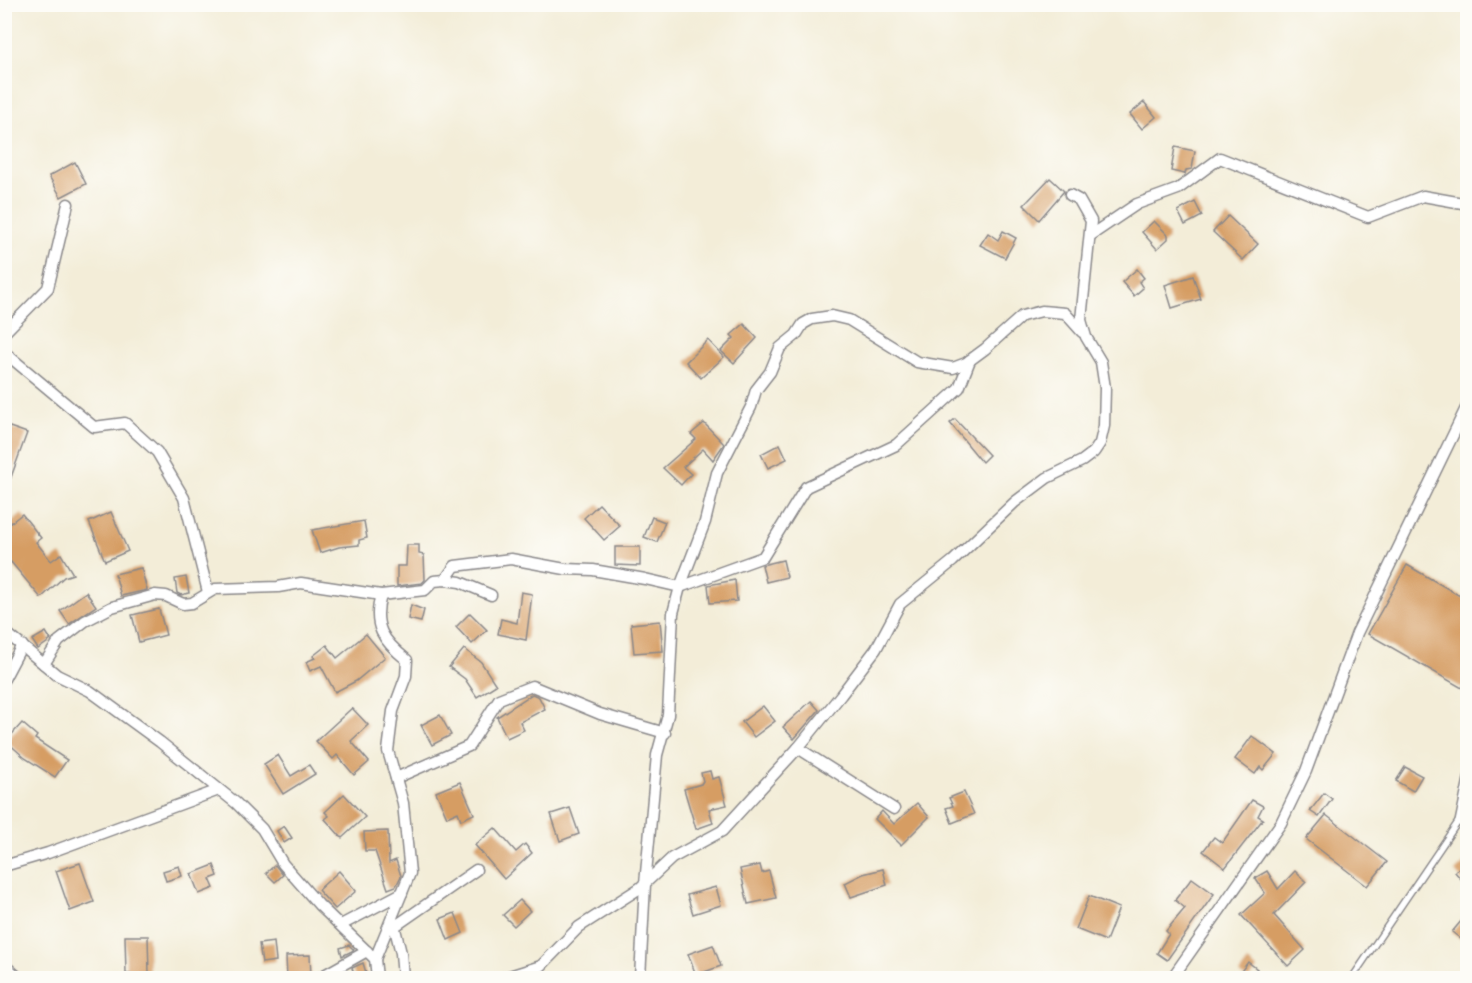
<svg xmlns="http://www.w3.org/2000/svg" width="1472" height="983" viewBox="0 0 1472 983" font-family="'IM FELL English',serif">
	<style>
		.building { fill: #d69d64 }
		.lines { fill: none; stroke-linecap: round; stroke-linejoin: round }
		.service-casing { stroke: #8a888a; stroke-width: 8 }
		.minor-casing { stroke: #8a888a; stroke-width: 13 }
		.service { stroke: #fff; stroke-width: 5 }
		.minor { stroke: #fff; stroke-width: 10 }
	</style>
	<rect width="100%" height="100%" fill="#fdfcf7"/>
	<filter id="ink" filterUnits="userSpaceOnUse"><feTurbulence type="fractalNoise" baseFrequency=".0167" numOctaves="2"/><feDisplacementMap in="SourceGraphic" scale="12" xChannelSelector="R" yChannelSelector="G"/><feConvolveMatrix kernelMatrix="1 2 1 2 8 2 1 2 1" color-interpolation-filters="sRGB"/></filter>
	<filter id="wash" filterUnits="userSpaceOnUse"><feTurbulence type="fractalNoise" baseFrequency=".008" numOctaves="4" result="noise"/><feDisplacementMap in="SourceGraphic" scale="24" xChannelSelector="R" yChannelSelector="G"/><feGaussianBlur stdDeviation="1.35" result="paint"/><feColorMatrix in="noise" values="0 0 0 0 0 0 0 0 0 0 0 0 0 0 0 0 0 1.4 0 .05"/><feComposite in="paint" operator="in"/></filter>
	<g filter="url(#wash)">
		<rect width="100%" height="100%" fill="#f3edd8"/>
		<g id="blocks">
			<g class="building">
				<polygon points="1144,102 1156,117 1142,129 1130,114"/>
				<polygon points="1175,147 1195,151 1192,169 1186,170 1185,174 1171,171"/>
				<polygon points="75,162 86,184 61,197 49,176"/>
				<polygon points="1050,178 1064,191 1039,220 1024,205"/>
				<polygon points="1195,202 1202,216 1185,225 1178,211"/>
				<polygon points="1228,216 1258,244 1243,260 1213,232"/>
				<polygon points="1154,221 1168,235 1168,239 1157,249 1142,232"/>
				<polygon points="1003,231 1016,238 1005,258 980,245 988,233 998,240"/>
				<polygon points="1137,269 1144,278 1139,282 1143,288 1134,296 1122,282"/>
				<polygon points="1193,276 1201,299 1172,308 1165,285"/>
				<polygon points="744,324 757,338 734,363 721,351 734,338 731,335"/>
				<polygon points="708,340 724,357 701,378 686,362"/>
				<polygon points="955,419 989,455 982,462 950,423"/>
				<polygon points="704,423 724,444 713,460 703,449 683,467 691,474 681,485 663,468 696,439 691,434"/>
				<polygon points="4,425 27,433 6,491 4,491"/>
				<polygon points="780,444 787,459 768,468 761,454"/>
				<polygon points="599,504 620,526 604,540 584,518"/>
				<polygon points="111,512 128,551 105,561 89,522"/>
				<polygon points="22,514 41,538 36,542 51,561 61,554 73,574 64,577 41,598 11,562 9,563 4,558 4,528"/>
				<polygon points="652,517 665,522 657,542 644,537"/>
				<polygon points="364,521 367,538 359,540 359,545 339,547 320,553 312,530"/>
				<polygon points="407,545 419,545 419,554 424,555 425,580 422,583 397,586 397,566 406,566"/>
				<polygon points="615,547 640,547 640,566 615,565"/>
				<polygon points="783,560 787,577 766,582 762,565"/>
				<polygon points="1407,565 1467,600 1467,680 1462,688 1368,634"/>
				<polygon points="141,568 147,590 121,596 115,574"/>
				<polygon points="186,577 189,593 181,595 177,593 175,579"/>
				<polygon points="735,580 737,601 710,603 708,585"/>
				<polygon points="86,592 96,606 69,624 60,611"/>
				<polygon points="521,592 532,594 526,640 498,634 501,619 517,623"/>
				<polygon points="411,605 424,610 421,622 408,619"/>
				<polygon points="159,609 166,635 139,642 132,615"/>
				<polygon points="470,613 487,630 472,644 456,627"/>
				<polygon points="660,621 663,651 634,653 631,624"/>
				<polygon points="46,632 51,640 38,649 32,640"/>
				<polygon points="366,634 385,657 356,681 335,692 321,666 310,671 306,662 315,658 313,656 327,645 337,658"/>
				<polygon points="464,649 481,662 496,685 477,697 465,679 449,667"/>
				<polygon points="532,694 539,697 545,709 520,722 524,730 507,738 497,717"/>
				<polygon points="811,701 819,710 794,739 783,727"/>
				<polygon points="763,706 775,721 754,737 742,722"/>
				<polygon points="352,708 368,725 351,741 369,762 354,775 337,755 333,759 316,741"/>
				<polygon points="440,715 451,735 432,745 421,725"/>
				<polygon points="22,723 37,736 35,739 67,760 55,777 25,758 6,741"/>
				<polygon points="1252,736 1276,754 1263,770 1260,767 1255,774 1235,759"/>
				<polygon points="278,755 291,776 309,765 315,774 283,794 264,764"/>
				<polygon points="1405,767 1422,776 1413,791 1396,781"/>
				<polygon points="710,771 712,779 719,777 727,805 709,809 713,823 696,829 684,789 701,784 703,781 701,773"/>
				<polygon points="460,782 474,814 461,820 458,812 447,817 436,792"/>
				<polygon points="964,792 974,814 952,823 946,808 953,806 949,798"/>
				<polygon points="1324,793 1332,799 1319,817 1310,811"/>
				<polygon points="344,794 365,817 342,838 325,819 329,816 325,812"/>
				<polygon points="1252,800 1263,806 1258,816 1263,819 1225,868 1203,851 1214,837 1222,843"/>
				<polygon points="917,803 929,817 901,845 875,819 882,811 894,824"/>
				<polygon points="570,808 579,834 560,841 551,814"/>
				<polygon points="1326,815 1387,862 1367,886 1306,839"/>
				<polygon points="284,826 292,838 284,843 277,831"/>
				<polygon points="495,828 516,852 525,844 532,853 504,879 475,845"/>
				<polygon points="388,831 389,863 396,860 401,876 396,886 388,889 375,851 365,851 364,832"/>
				<polygon points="1467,860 1467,886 1455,872"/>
				<polygon points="80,863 94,902 70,911 56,871"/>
				<polygon points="214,865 218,876 210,879 214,888 199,894 191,874"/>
				<polygon points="275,865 283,875 275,882 266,873"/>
				<polygon points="760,865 762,873 769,871 776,898 748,904 740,869"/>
				<polygon points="179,866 182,876 166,881 163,871"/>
				<polygon points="883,869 887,885 851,897 845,883 863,874"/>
				<polygon points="339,871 356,891 335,909 318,890"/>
				<polygon points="1267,871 1278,889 1295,871 1306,882 1274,915 1305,950 1288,966 1241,915 1265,893 1255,878"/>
				<polygon points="1192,878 1214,894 1167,960 1157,953 1169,934 1166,931 1185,908 1175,900"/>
				<polygon points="716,887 721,905 693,914 687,895"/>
				<polygon points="1089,896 1119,908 1106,941 1076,929"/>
				<polygon points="520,900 530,911 514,926 503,915"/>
				<polygon points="455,913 463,933 448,940 440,919"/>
				<polygon points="1467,914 1467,944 1452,932"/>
				<polygon points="125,936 148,936 149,974 126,974"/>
				<polygon points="274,942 276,961 262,963 259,944"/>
				<polygon points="349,945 354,950 342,956 340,948"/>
				<polygon points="713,945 721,966 696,975 688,954"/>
				<polygon points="310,955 311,977 287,978 286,956"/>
				<polygon points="1248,962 1257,969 1250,978 1246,978 1239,974"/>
				<polygon points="363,963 367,976 355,978 352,968"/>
			</g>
		</g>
	</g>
	<g filter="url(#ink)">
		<use href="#blocks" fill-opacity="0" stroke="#8a888a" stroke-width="1.5"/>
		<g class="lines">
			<g class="service-casing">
				<g id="service">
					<polyline points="1458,822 1468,827"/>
					<polyline points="1352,978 1458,822 1468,774"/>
				</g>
			</g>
			<g class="minor-casing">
				<g id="minor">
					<polyline points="1091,235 1137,204 1178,189 1220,158 1368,217 1423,196 1468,204"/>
					<polyline points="4,333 48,288 68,204"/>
					<polyline points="4,352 94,427 125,423 157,452 184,498 208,592"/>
					<polyline points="445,580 455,566 511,559 565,569 593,570 645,579 680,587 763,557 806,487 896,445 959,388 970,360"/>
					<polyline points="4,631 57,675 90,691 160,742 236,803 262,829 283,864 319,905 375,959 377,978"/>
					<polyline points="44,664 59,641 85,621 112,607 155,595 166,596 183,604 192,603 215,589 278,587 301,583 381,595 425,590 434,581 445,580 460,582 491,595"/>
					<polyline points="4,679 22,645"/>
					<polyline points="798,748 894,809"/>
					<polyline points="396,778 469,746 499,699 532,686 600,714 665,733"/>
					<polyline points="4,866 48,853 219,790"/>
					<polyline points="393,921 401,953 403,978"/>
					<polyline points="341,925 402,893"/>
					<polyline points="394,927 476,870"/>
					<path d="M 375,959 L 410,873 L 403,803 L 388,751 L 393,711 L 406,676 L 407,660 C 383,641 372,626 381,595"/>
					<polyline points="4,965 19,978"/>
					<polyline points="319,978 367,951"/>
					<polyline points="503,978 541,966 579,927 640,888 672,858 722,831 798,748 841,695 876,649 900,604 953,561 1015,502 1047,478 1082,461 1094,452 1100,443 1104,426 1105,388 1101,362 1086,337 1081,320 1091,221 1079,200 1070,195"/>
					<polyline points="640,978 645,884 657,755 668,715 673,613 680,587 705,522 717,473 751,407 756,390 770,372 780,348 796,335 803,324 812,319 832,316 849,320 917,362 953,368 966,363 985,349 1022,316 1042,311 1065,313 1082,332"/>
					<polyline points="1172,978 1281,823 1306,771 1357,633 1468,404"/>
				</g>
			</g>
			<use href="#service" class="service"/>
			<use href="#minor" class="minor"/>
		</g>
	</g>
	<rect width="1472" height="983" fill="none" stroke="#fdfcf7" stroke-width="24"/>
</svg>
